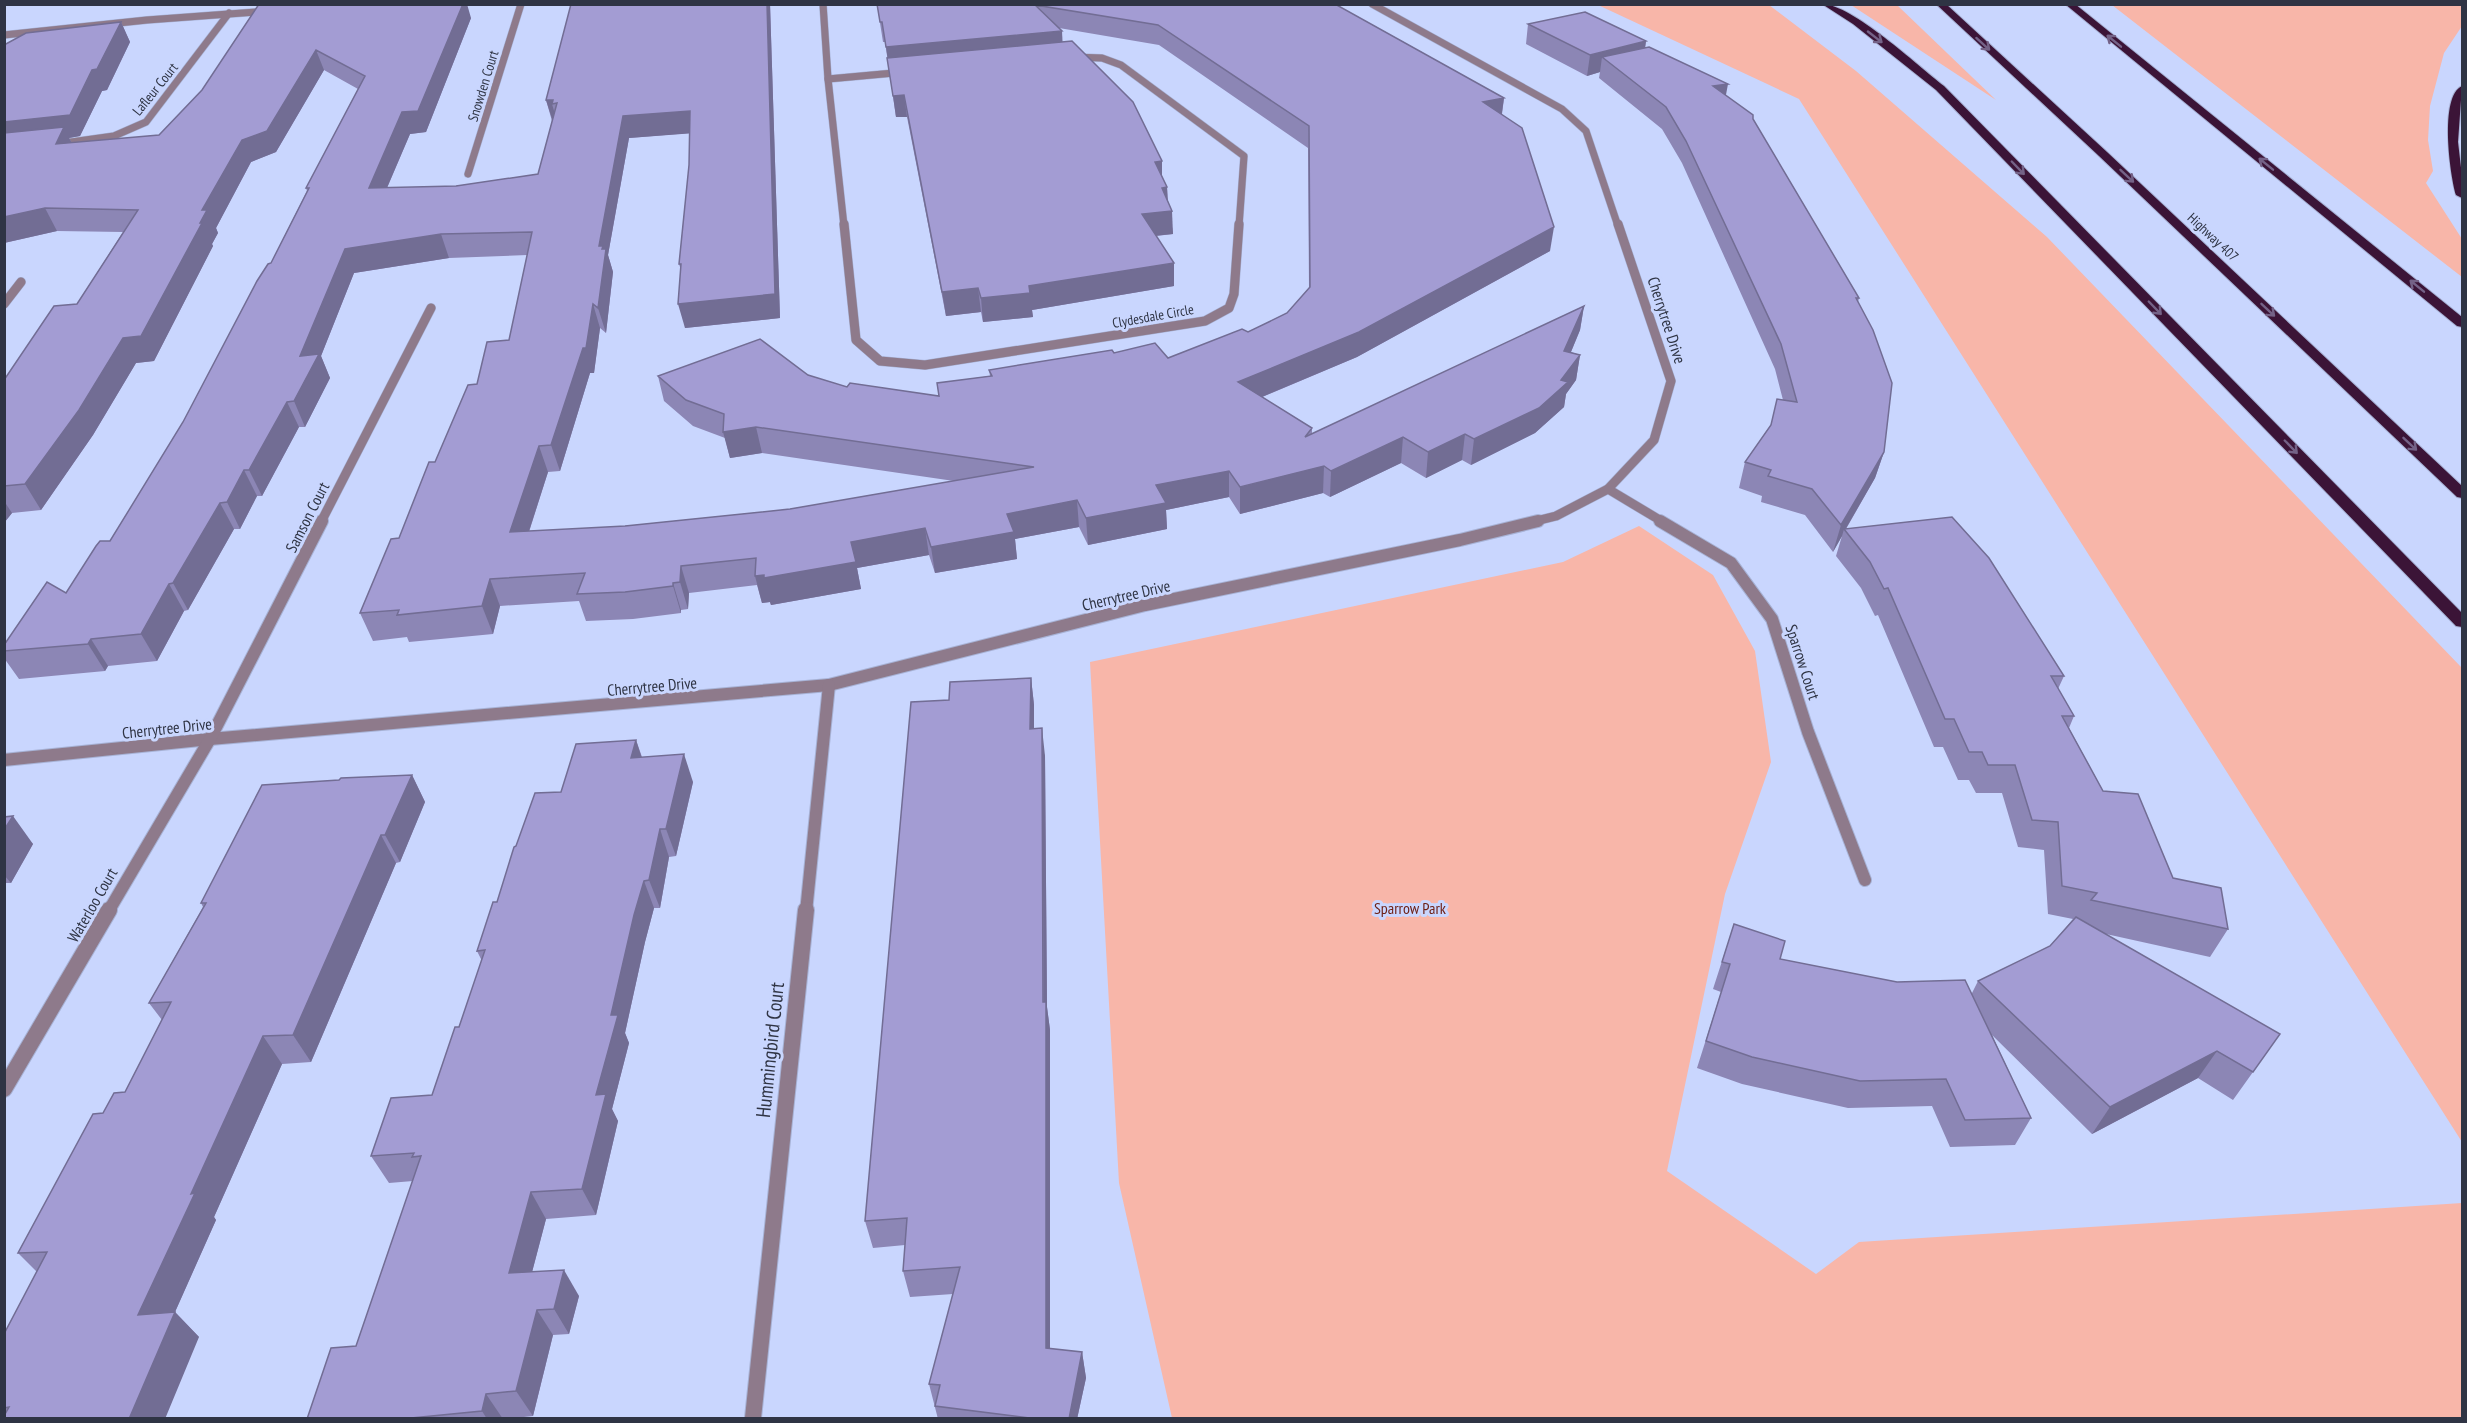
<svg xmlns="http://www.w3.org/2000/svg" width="2467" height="1423" viewBox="0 0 2467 1423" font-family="'PT Sans Narrow',sans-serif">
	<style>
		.green { fill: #f8b6a9 }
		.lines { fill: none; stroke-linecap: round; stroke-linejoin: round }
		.street-far3-casing { stroke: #a7b2d5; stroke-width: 8 }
		.street-far2-casing { stroke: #a7b2d5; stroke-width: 10 }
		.street-far1-casing { stroke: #a7b2d5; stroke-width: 14 }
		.street-casing { stroke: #a7b2d5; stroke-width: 18 }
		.highway-casing { stroke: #a7b2d5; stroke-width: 2 }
		.street-far3 { stroke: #8e7a8b; stroke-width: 7 }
		.street-far2 { stroke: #8e7a8b; stroke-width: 9 }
		.street-far1 { stroke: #8e7a8b; stroke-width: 12 }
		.street { stroke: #8e7a8b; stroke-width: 16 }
		.highway { fill: #3b1437; fill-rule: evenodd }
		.wall { fill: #8c86b5 }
		.shaded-wall { fill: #726d94 }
		.building { fill: #a39cd3; stroke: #726d94; stroke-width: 1.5 }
		.oneway { stroke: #746287 }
		.labels { text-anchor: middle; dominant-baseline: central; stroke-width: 6; stroke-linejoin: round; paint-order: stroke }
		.far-street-label { font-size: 14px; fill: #2f3444; stroke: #c9d6fe }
		.street-label { font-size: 16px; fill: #2f3444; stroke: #c9d6fe }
		.park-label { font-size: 16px; fill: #6e2117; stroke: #c9d6fe }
		.near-street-label { font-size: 20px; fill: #2f3444; stroke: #c9d6fe }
	</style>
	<rect width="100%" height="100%" fill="#c9d6fe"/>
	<g class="green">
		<polygon points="1598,5 1769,5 1856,71 2047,237 2462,668 2462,1142 1799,99"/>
		<polygon points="1851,5 1897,5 1996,100"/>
		<polygon points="2112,5 2462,5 2462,26 2444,53 2430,106 2428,140 2433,171 2426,183 2462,239 2462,277"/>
		<polygon points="1639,526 1713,575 1755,651 1771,762 1725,894 1667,1171 1816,1274 1859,1242 2462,1203 2462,1418 1172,1418 1119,1183 1090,662 1563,562"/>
	</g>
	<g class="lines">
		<g class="street-far3-casing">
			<g id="street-far3">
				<polyline points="823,4 828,79 844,226"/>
				<polyline points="1372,4 1562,109 1586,131 1618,226"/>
				<polyline points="4,35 147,20 271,11"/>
				<polyline points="1072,57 1102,58 1121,65 1244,156 1239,226"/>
				<polyline points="828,79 905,72"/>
				<polyline points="57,144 114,136 146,122 229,13"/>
				<polyline points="468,174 521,4"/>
			</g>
		</g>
		<g class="street-far2-casing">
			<g id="street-far2">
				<polyline points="844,224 856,340 880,361 925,365 1205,321 1229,308 1234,294 1239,224"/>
				<polyline points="4,304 21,282"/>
				<polyline points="1608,489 1663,522"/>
				<polyline points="321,522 431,308"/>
				<polyline points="1532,522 1556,516 1608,489 1654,440 1671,381 1618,224"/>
			</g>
		</g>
		<g class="street-far1-casing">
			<g id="street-far1">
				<polyline points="1660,521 1731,563 1772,619 1808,732 1865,880"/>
				<polyline points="4,760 210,739 829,685 1145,605 1460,540 1538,521"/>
				<polyline points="108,912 210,739 322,521"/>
				<polyline points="806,912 829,685"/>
			</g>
		</g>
		<g class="street-casing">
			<g id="street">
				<polyline points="4,1089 109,910"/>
				<polyline points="753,1418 806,910"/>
			</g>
		</g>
		<g class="highway-casing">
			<g id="highway">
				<path d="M 1822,4 C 1852,4 1918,66 1944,86 L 2462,613 L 2462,627 L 2456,626 L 1936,90 L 1853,24 Z"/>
				<polygon points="1936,4 1946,4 2107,152 2462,486 2462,498 2457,497 2099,156"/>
				<polygon points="2065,4 2075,4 2462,317 2462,327 2457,326"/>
				<path d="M 2462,86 L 2458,142 L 2462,176 L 2462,198 L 2456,195 C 2450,175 2439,96 2462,86 Z"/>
			</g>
		</g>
		<use href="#street-far3" class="street-far3"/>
		<use href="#street-far2" class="street-far2"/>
		<use href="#street-far1" class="street-far1"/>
		<use href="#street" class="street"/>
		<use href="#highway" class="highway"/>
	</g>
	<g class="wall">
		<polygon points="259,4 471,18 426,132 410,134 387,188 456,186 538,174 552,121 546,100 571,4 770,4 780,318 685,328 681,270 679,264 689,165 690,133 629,138 608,255 613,272 606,333 600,328 594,373 590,373 560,471 548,472 529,532 625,526 790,509 954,481 762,453 730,458 725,438 693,426 664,401 658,376 808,375 847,387 939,396 937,383 990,376 989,370 1114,353 1168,358 1248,332 1287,313 1309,288 1308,148 1159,45 1059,28 1062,42 1162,161 1162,177 1167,187 1168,201 1173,234 1156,236 1174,286 1032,310 1033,317 983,322 981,312 946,316 907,117 896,117 885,42 883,42 877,4 1335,4 1504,98 1502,114 1550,251 1357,357 1262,397 1312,428 1312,434 1584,306 1580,330 1571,352 1580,355 1576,380 1566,394 1564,407 1535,433 1471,465 1462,460 1426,478 1401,463 1330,497 1323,493 1240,514 1229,497 1166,510 1167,529 1088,545 1079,527 1015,539 1017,559 935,573 929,555 857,568 861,589 771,605 770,602 762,603 757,585 689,593 688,609 681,610 681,613 633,619 586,621 579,601 500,606 493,634 409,642 407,637 373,641 360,613 399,538 435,462 477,384 509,340 527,255 449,258 354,273 321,356 330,378 305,427 299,427 262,496 257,496 240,529 234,529 188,610 184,611 157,661 108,666 105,671 19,679 4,658 4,645 66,593 110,541 183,422 271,263 307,191 306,188 358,89 324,70 276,152 251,162 216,228 218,233 212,244 213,246 154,361 136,363 93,435 41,510 12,513 4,523 4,380 77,304 123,232 57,231 4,243 4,45 121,22 130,42 107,90 102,91 80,136 69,138 72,143 159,135 202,90"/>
		<polygon points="1528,24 1646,41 1645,48 1726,96 1753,119 1859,298 1858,302 1884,452 1875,478 1846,529 2064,676 2058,689 2074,716 2069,728 2103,791 2173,878 2228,929 2210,957 2106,934 2253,1072 2233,1100 2198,1078 2092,1134 1992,1035 2031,1118 2015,1145 1950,1147 1932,1106 1848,1108 1742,1084 1697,1068 1721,992 1713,989 1734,924 1780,959 1897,982 1972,993 1978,981 2050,946 2073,919 2048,914 2044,850 2018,847 2002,793 1976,793 1969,780 1958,780 1943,747 1934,747 1878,615 1875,616 1861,588 1836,556 1842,536 1833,552 1805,515 1761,502 1762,496 1739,488 1745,462 1770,426 1783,400 1775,369 1682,163 1662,129 1599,78 1600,72 1587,76 1526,44"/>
		<polygon points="1031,678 1034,705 1034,729 1045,756 1047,1007 1050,1030 1050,1349 1082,1352 1086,1378 1077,1419 938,1419 929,1384 953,1294 910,1297 903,1271 905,1245 873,1248 865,1221 949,700"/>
		<polygon points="636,740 642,757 693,782 676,856 669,857 660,908 654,908 645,942 625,1033 629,1043 612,1109 618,1121 596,1215 546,1219 532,1272 579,1296 569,1334 553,1335 533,1416 505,1419 307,1419 356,1346 413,1181 389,1183 371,1156 432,1095 459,1027 482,961 477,951 497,902 516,846 561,792"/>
		<polygon points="412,775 425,802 400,862 396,863 311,1062 282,1064 214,1217 216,1220 175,1312 199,1337 4,1419 4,1334 37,1272 18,1253 103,1113 125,1092 162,1020 149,1003 203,907 201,903 339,780"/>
		<polygon points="4,817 33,844 11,883 6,883 4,887"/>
	</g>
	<g class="shaded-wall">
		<polygon points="454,4 467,4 471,18 426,132 410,134 377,211 369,188 402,112"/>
		<polygon points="767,4 770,4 780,318 685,328 678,304"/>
		<polygon points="121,22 130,42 107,90 102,91 80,136 69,138 75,149 4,145 4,122 92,70"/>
		<polygon points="1062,31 1063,51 889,68 886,47"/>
		<polygon points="1646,41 1643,62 1602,57 1600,72 1587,76 1590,55"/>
		<polygon points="316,50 324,70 276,152 251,162 216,228 218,233 212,244 213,246 154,361 136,363 93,435 41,510 25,484 200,223 202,210 242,140"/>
		<polygon points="1728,84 1724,105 1713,86"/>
		<polygon points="904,95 907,117 896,117 893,96"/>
		<polygon points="1504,98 1501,119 1483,102"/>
		<polygon points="546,100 553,100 552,104 557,121 553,122"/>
		<polygon points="690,111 695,133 629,138 608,255 613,272 606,333 598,308 599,246 623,116"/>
		<polygon points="1162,161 1162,184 1155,162"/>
		<polygon points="1167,187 1168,210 1162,188"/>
		<polygon points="45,208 57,231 4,243 4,217"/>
		<polygon points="1172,211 1173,234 1143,237 1142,214"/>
		<polygon points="1554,227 1550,251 1357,357 1238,407 1238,382"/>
		<polygon points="441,234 449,258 354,273 321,356 330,378 305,427 294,401 300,356 345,249"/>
		<polygon points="1174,263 1174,286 1032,310 1033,317 983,322 981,298 1029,286"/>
		<polygon points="978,288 981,312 946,316 942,292"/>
		<polygon points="593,304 600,328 594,373 590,373 560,471 551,445 583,348"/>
		<polygon points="1584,306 1580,330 1561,376 1564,351"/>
		<polygon points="1580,355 1576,380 1566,394 1564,407 1535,433 1471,465 1474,439 1561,380"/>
		<polygon points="287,402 299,427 262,496 249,470"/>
		<polygon points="756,427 762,453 730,458 723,432"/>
		<polygon points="1465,434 1462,460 1426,478 1428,452"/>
		<polygon points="1403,437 1401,463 1330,497 1331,471"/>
		<polygon points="539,446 548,472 520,559 510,532"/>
		<polygon points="1884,452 1875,478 1845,530 1844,529 1842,536 1833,552 1841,525"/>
		<polygon points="1324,466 1323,493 1240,514 1240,487"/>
		<polygon points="244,470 257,496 240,529 227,502"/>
		<polygon points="1229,471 1229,497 1166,510 1167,529 1088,545 1086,518 1156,485"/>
		<polygon points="1077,500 1079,527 1015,539 1017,559 935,573 931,547 1007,514"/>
		<polygon points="4,501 12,513 4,523"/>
		<polygon points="220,503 234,529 188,610 173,583"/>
		<polygon points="925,528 929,555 857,568 861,589 771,605 770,602 762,603 755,576 764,575 851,542"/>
		<polygon points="681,566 689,593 688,609 680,582"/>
		<polygon points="490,579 500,606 493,634 482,606"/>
		<polygon points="673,583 681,610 681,613 673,586"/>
		<polygon points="169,584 184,611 157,661 141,634"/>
		<polygon points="91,639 108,666 105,671 88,644"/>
		<polygon points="1031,678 1034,705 1034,756 1030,729"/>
		<polygon points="1042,728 1045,756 1047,1007 1050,1030 1050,1374 1046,1348"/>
		<polygon points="636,740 645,768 631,758"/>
		<polygon points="684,754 693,782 676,856 666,829"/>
		<polygon points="412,775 425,802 400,862 385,835"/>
		<polygon points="13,816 33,844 11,883 4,875 4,830"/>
		<polygon points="660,829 669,857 660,908 649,880"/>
		<polygon points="381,835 396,863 311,1062 293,1035"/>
		<polygon points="644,881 654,908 645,942 625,1033 629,1043 612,1109 618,1121 596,1215 582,1189 596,1095 611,1015 634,915"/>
		<polygon points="263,1036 282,1064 214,1217 216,1220 175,1312 199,1337 165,1419 129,1419 138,1315 191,1194"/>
		<polygon points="2217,1051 2198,1078 2092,1134 2110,1107"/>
		<polygon points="531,1192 546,1219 525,1299 509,1273"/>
		<polygon points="564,1270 579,1296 569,1334 554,1309"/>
		<polygon points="537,1310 553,1335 533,1416 516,1391"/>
		<polygon points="1082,1352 1086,1378 1077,1419 1069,1419"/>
		<polygon points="486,1394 503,1419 487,1419 482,1411"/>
	</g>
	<g class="building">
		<polygon points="259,4 463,4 418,111 402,112 369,188 456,186 538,174 557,103 552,104 553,100 546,100 571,4 767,4 775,294 678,304 681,264 679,264 689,165 690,111 623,116 599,246 603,246 602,249 606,249 598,308 593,304 586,348 583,348 551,445 539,446 510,532 625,526 790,509 1034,467 756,427 723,432 724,414 686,400 658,376 760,339 808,375 847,387 850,383 939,396 937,383 992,376 989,370 1112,350 1114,353 1155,343 1168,358 1242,329 1248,332 1287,313 1310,287 1309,126 1158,25 1035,5 1062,31 886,47 882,22 880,22 877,4 1335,4 1504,98 1483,102 1522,128 1554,227 1359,332 1238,382 1312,428 1305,437 1584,306 1564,351 1580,355 1561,380 1568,382 1539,408 1474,439 1465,434 1428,452 1403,437 1331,471 1324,466 1240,487 1229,471 1156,485 1166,503 1086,518 1077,500 1007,514 1014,532 931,547 925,528 851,542 856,562 764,578 764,575 755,576 756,558 681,566 680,582 673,583 673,586 625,592 577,594 585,573 490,579 482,606 397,615 399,610 360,613 391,539 399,538 429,462 435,462 468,385 477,384 487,342 509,340 532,232 441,234 345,249 300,356 319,354 294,401 287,402 249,470 244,470 227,502 220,503 173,583 169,584 141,634 91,639 88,644 4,651 4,645 47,582 66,593 96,546 100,541 110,541 183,422 257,281 268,264 271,263 309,188 306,188 365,76 316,50 267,131 242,140 202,210 207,210 200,223 202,223 141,336 123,338 79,410 25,484 4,486 4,380 54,306 77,304 138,210 45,208 4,217 4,133 64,127 56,144 159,135 202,90"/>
		<polygon points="1585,12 1646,41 1590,55 1528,24"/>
		<polygon points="121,22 97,69 92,70 70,115 4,122 4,45 26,33"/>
		<polygon points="1072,41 1133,102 1162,161 1155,162 1167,187 1162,188 1172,211 1142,214 1174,263 1029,286 1030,293 981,298 978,288 942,292 904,95 893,96 887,58"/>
		<polygon points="1649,47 1728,84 1713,86 1753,115 1753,119 1859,298 1856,298 1873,330 1892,383 1884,452 1841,525 1812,489 1768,476 1771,470 1745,462 1771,425 1777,399 1797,402 1781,344 1686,141 1666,107 1602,57"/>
		<polygon points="1952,517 1989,558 2064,676 2051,676 2074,716 2062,716 2103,791 2138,794 2173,878 2221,888 2228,929 2091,900 2097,893 2062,886 2058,822 2032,820 2015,765 1988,765 1982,752 1969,752 1954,719 1945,719 1888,588 1884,589 1870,562 1844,529"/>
		<polygon points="1031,678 1030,729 1042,728 1043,1002 1046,1002 1046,1348 1082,1352 1069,1419 1037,1419 935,1406 940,1385 929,1384 960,1267 903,1271 907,1218 865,1221 911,702 949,700 950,682"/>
		<polygon points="636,740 631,758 684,754 666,829 660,829 649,880 644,881 634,915 611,1015 618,1015 596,1095 606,1094 582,1189 531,1192 509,1273 564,1270 554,1309 537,1310 516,1391 486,1394 482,1411 401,1419 307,1419 331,1348 356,1346 421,1156 412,1157 414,1153 371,1156 391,1098 432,1095 455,1027 459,1027 485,950 477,951 493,902 497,902 514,847 516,846 535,793 561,792 576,744"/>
		<polygon points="412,775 385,835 381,835 293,1035 263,1036 191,1194 195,1193 138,1315 175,1312 129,1419 4,1419 4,1416 9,1407 4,1408 4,1334 47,1252 18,1253 93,1114 103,1113 114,1093 125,1092 171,1002 149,1003 206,903 201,903 262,785 339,780 341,778"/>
		<polygon points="13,816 4,830 4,817"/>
		<polygon points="2076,917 2280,1034 2253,1072 2217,1051 2110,1107 1978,981 2050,946"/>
		<polygon points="1734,924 1785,941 1780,959 1897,982 1965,980 2031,1118 1965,1120 1946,1079 1860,1081 1752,1057 1706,1041 1730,964 1722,962"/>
	</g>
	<defs><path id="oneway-shaft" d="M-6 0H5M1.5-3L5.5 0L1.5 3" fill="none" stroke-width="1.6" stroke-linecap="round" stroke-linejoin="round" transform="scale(1.5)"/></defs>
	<g class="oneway">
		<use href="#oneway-shaft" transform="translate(1875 37) rotate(38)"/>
		<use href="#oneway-shaft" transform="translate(2114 41) rotate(-141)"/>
		<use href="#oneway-shaft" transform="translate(1983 44) rotate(42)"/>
		<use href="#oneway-shaft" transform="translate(2266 164) rotate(-141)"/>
		<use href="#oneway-shaft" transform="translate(2018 168) rotate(46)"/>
		<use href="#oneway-shaft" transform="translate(2127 176) rotate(43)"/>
		<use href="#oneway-shaft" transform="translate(2417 286) rotate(-141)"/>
		<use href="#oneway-shaft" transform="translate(2155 308) rotate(46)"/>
		<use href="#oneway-shaft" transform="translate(2268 310) rotate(43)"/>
		<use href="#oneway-shaft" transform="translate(2410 444) rotate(43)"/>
		<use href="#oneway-shaft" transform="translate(2291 447) rotate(46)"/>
	</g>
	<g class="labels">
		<g class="far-street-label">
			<text transform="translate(483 86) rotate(-73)">Snowden Court</text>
			<text transform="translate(155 89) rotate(-51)">Lafleur Court</text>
			<text transform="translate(2213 237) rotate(43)">Highway 407</text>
			<text transform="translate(1153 316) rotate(-10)">Clydesdale Circle</text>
		</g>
		<g class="street-label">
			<text transform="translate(1667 320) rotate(72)">Cherrytree Drive</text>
			<text transform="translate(307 517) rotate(-63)">Samson Court</text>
			<text transform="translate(1126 595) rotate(-13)">Cherrytree Drive</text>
			<text transform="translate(1803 662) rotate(72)">Sparrow Court</text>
			<text transform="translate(652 686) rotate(-5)">Cherrytree Drive</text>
			<text transform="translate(167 728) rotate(-6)">Cherrytree Drive</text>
			<text transform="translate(92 905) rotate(-60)">Waterloo Court</text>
		</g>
		<g class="park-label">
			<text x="1410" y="908">Sparrow Park</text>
		</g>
		<g class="near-street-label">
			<text transform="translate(770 1050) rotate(-84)">Hummingbird Court</text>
		</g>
	</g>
	<rect width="2467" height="1423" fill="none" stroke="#2f3444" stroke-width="12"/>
</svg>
